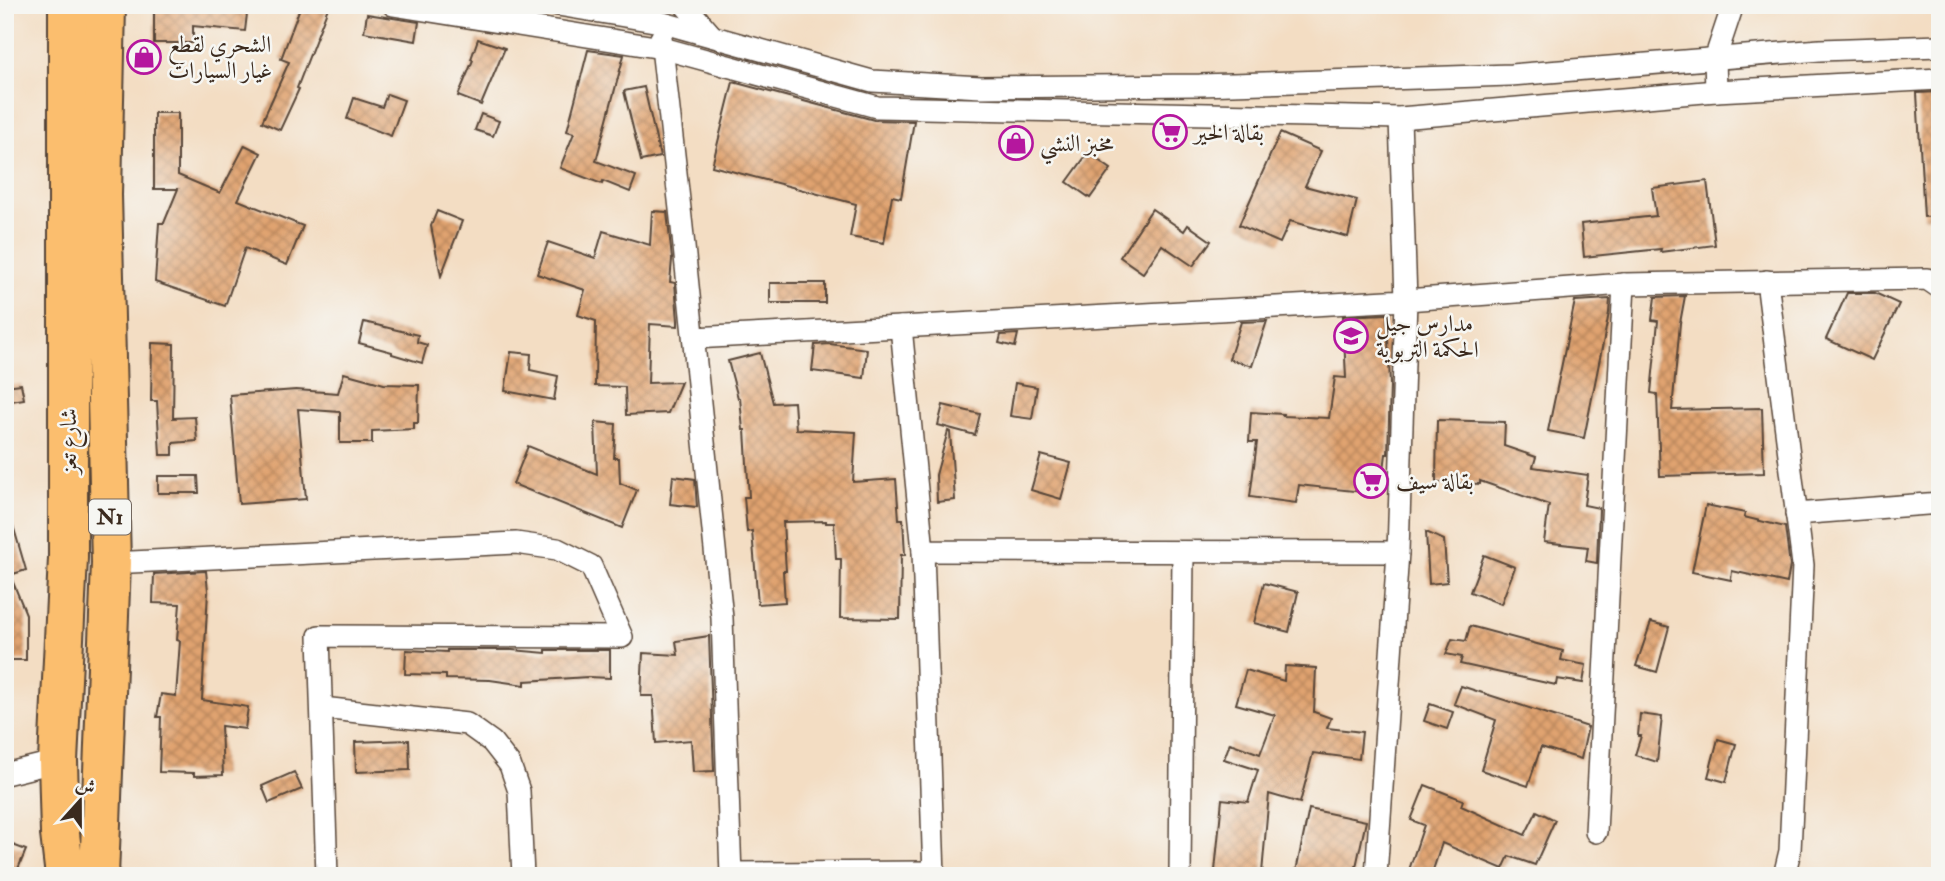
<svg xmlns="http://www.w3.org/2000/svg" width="1945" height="881" viewBox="0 0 1945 881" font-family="'IM FELL Double Pica',Amiri,serif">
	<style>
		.building { fill: url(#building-cross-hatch) }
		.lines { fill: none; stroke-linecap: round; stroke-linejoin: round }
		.street-casing { stroke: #574537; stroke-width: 24 }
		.highway-casing { stroke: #574537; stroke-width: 42 }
		.street { stroke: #fff; stroke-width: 21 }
		.highway { stroke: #fbbe6e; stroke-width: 38 }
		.labels { text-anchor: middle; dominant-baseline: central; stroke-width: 5; stroke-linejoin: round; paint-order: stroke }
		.shield { fill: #f6f6f2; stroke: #73675e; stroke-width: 2 }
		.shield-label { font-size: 21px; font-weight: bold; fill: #3b2a1e }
		.poi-label { font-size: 23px; fill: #3b2a1e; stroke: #f6f6f2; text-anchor: start }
		.street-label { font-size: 23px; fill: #3b2a1e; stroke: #f6f6f2 }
	</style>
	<defs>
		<pattern id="building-cross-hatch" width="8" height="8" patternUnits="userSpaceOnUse" patternTransform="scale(1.75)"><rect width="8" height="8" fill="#e0a36f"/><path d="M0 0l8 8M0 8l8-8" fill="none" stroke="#b7855b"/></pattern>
	</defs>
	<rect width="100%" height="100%" fill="#f6f6f2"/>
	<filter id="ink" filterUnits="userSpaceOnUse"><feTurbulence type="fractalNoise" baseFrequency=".0143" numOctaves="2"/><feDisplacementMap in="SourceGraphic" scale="14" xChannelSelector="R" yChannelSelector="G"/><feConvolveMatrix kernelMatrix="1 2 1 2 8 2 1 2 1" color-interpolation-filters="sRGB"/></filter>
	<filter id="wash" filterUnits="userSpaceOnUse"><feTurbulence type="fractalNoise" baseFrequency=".00686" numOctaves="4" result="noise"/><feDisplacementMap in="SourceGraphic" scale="28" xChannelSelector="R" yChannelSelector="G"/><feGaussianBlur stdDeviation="1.57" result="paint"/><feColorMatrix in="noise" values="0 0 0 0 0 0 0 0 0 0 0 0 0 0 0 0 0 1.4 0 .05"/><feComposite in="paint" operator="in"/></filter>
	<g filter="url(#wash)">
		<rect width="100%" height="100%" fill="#f3ddc3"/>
		<g id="blocks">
			<g class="building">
				<polygon points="154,5 248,5 245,31 193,26 193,43 154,43"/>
				<polygon points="301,5 329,5 297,88 299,89 280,130 262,122 289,62 281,59"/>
				<polygon points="367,14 419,22 416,41 364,32"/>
				<polygon points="478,39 505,48 481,105 458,96 473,60 471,59"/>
				<polygon points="588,50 624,55 596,161 636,176 630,192 603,181 602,184 560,168 574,133 567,131"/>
				<polygon points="733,82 874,120 914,121 901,198 892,196 884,243 850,237 856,204 712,166"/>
				<polygon points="644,87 660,157 641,161 624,91"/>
				<polygon points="1940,92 1940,216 1924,217 1917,93"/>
				<polygon points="387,94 404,100 391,136 347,119 354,98 382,107"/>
				<polygon points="154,113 178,113 178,175 220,193 245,145 261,153 238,200 303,226 287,265 245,248 225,306 155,282 159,223 164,223 178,189 154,189"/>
				<polygon points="481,114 499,121 493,136 475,130"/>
				<polygon points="1280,133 1321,151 1305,186 1357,200 1348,237 1290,221 1280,243 1239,225"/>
				<polygon points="1088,153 1111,169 1090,198 1067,182"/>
				<polygon points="1707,181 1715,245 1660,252 1661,249 1584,257 1581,224 1656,216 1652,188"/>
				<polygon points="1152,209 1184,231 1188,225 1211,241 1193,266 1162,245 1143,273 1120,257"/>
				<polygon points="437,211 462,221 441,276 431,226"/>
				<polygon points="652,211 667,212 672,259 670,282 675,283 678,321 678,326 650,324 648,383 681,382 668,413 626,415 625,387 595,386 596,321 578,315 585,290 537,274 548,242 595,258 603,231 650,245"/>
				<rect x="770" y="283" width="55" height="20"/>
				<polygon points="1847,293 1875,293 1899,304 1872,360 1826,339"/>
				<polygon points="1685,296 1680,323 1672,410 1762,408 1764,473 1660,476 1657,394 1651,393 1658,321 1652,320 1655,297"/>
				<polygon points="1610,299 1609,313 1584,438 1548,431 1575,301"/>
				<polygon points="1387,314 1390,385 1388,454 1386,454 1381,494 1299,485 1296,503 1250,497 1257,442 1249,442 1251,412 1283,414 1283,416 1329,418 1335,377 1346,378 1343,316"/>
				<polygon points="1267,321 1252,366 1229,359 1241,322"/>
				<polygon points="364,322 418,335 417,342 427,345 422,363 392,354 392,352 359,343"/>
				<polygon points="1018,334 1015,347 999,343 1001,335"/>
				<polygon points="152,343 174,344 173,418 195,417 197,441 173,443 173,455 160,455 157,401 151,401"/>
				<polygon points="830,344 867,349 864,378 812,371 815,345"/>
				<polygon points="511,352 531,354 530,370 558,376 554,400 505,391"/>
				<polygon points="760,353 773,403 794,402 796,429 856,432 853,482 896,479 899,519 903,519 905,555 901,555 900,619 840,618 841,559 836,559 834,523 826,523 826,521 783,522 786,571 783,571 785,602 758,604 752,531 747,532 744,497 749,497 745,430 743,430 740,398 738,398 728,361"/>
				<polygon points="344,373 384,384 419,385 418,423 414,423 414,429 372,431 372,443 340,443 340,412 298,409 306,499 239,504 230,395 296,390 338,393"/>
				<polygon points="1015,383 1037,387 1032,419 1010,416"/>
				<polygon points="21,384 24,399 5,402 5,386"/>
				<polygon points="943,405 980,414 975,435 938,425"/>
				<polygon points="1437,420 1505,422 1504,446 1536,457 1533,467 1588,475 1584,505 1599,508 1597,563 1586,561 1588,547 1544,542 1549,505 1480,481 1480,484 1436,482"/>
				<polygon points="595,422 616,424 614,458 619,458 620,483 637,490 622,528 513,484 528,446 597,474"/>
				<polygon points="948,431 950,432 955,500 937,502 936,475"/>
				<polygon points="1041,455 1071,463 1061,499 1031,490"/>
				<polygon points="158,476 198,476 199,493 158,493"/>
				<polygon points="673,476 695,479 697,507 670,504"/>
				<polygon points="1706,505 1745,513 1744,517 1785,527 1790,566 1787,583 1732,571 1731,580 1692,572"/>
				<polygon points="10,515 26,570 10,575 26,614 26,660 5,660 5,516"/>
				<polygon points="1426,532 1444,540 1447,582 1429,584"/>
				<polygon points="1484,555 1515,567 1501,604 1470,592"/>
				<polygon points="206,571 208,591 202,700 248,707 245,729 221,726 223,775 194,776 194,773 159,772 161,717 157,717 161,694 176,696 180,641 177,640 180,604 153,603 154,574"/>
				<polygon points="1264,583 1298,592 1289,632 1254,623"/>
				<polygon points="1651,622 1669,627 1657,672 1636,666"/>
				<polygon points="1470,626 1563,651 1561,660 1586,665 1583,683 1557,679 1556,685 1460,664 1462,657 1446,654 1452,639 1466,641"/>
				<polygon points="709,636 714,771 693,772 691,740 656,743 653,696 641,696 643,653 678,655 676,641"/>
				<polygon points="406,650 447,652 447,650 512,650 546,653 546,650 610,650 610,678 588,677 525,681 525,685 490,680 446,679 446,675 405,674"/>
				<polygon points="1285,666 1316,668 1314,712 1331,718 1327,728 1362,732 1359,759 1313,753 1300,803 1269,794 1262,873 1215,871 1222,799 1248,802 1258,770 1224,759 1230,743 1260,754 1275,715 1236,704 1246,670 1284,681"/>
				<polygon points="1461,686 1588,727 1581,759 1541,747 1528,786 1481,770 1496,720 1454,704"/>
				<polygon points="1430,704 1453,712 1447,729 1424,721"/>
				<polygon points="1640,714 1662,717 1657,762 1635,755 1641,736 1638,736"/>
				<polygon points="1718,739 1736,744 1726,782 1708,777"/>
				<polygon points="409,740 410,770 356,772 355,742"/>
				<polygon points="294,772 302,789 269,803 262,786"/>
				<polygon points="1425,785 1463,800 1461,806 1525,835 1537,811 1555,820 1535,865 1509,856 1503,869 1442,843 1431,876 1407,876 1424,825 1411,820"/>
				<polygon points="1309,809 1366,821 1354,876 1295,876"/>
				<polygon points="5,842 26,850 15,876 5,876"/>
			</g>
		</g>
	</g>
	<g filter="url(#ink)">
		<use href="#blocks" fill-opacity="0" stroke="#574537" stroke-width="2"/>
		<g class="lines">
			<g class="street-casing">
				<g id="street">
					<polyline points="393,5 662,48 877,107 1400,118 1716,91 1940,79"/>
					<polyline points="558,5 660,22 872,81 981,87 1200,85 1511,75 1820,50 1940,46"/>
					<polyline points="685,5 712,36"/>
					<polyline points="661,38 682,227 722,618 731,876"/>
					<polyline points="1716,91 1715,59 1733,5"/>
					<polyline points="1767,281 1803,565 1790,851 1784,876"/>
					<polyline points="1624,284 1927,279 1940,288"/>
					<polyline points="901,327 923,551 1398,552 1406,300 1624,284 1596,832"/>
					<polyline points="694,338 1406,300 1400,118"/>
					<polyline points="1796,514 1940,503"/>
					<polyline points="923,551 934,876"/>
					<polyline points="111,563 516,543 557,549 591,566 622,637 319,636 327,876"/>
					<polyline points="322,708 467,724 492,742 510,765 519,791 523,876"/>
					<polyline points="5,774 58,761"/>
					<polyline points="731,873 934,872"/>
					<polyline points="1180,876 1183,552"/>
					<polyline points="1376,876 1398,552"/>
				</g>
			</g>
			<g class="highway-casing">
				<g id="highway">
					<polyline points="65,876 60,834 58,761 68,558 68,5"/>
					<polyline points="99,876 111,563 102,195 106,5"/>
				</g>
			</g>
			<use href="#street" class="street"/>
			<use href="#highway" class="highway"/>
		</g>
	</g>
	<defs>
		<g id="shop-ring" transform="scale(1.75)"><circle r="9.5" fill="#f6f6f2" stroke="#b5179e" stroke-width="1.5"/><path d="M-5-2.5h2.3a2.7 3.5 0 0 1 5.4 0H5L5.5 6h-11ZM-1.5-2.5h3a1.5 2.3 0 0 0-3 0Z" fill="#b5179e"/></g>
		<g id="supermarket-ring" transform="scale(1.75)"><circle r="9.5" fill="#f6f6f2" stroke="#b5179e" stroke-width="1.5"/><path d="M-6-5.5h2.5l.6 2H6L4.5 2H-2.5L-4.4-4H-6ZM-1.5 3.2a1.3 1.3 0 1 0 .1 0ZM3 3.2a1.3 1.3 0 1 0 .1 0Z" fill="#b5179e"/></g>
		<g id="school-ring" transform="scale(1.75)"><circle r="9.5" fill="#f6f6f2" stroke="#b5179e" stroke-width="1.5"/><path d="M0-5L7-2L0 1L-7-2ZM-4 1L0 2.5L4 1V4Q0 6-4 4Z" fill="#b5179e"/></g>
	</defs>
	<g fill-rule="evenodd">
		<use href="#shop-ring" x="144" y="57"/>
		<use href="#supermarket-ring" x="1170" y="132"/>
		<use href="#shop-ring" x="1016" y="143"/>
		<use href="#school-ring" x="1351" y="336"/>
		<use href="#supermarket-ring" x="1371" y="481"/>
	</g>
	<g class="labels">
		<rect class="shield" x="89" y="499.5" width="42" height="35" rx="5"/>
		<g class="shield-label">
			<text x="110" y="517">N1</text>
		</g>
		<g class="poi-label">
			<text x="168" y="44">الشحري لقطع<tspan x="168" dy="26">غيار السيارات</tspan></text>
			<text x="1194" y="132">بقالة الخير</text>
			<text x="1040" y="143">مخبز النشي</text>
			<text x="1376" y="323">مدارس جيل<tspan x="1376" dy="26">الحكمة التربوية</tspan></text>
			<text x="1396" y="481">بقالة سيف</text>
		</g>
		<g class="street-label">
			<text transform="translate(68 441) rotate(-90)">شارع تعز</text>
		</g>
	</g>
	<rect width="1945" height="881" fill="none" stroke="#f6f6f2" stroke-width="28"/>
	<g transform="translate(80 801) rotate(21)" stroke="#f6f6f2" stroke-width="5" paint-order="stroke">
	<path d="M0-5L12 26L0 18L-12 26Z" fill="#3b2a1e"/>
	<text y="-10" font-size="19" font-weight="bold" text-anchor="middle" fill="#3b2a1e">ش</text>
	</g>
</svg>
